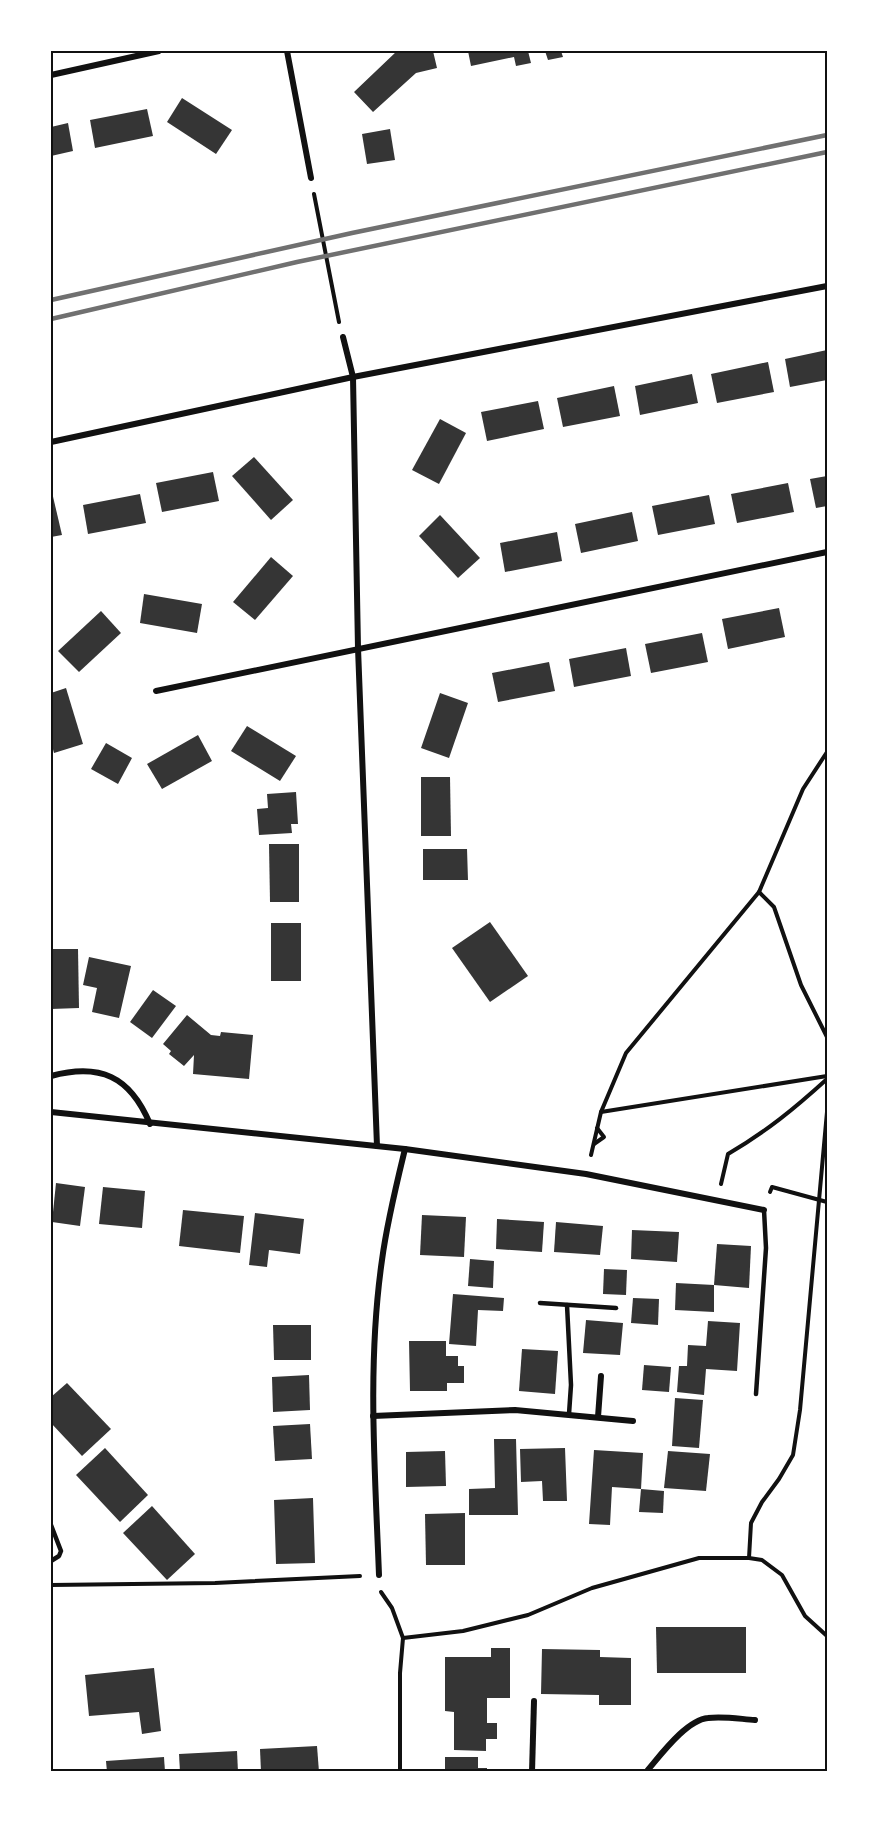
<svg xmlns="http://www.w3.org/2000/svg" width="878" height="1823" viewBox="0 0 878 1823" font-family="'Alegreya Sans',sans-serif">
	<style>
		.building { fill: #353535 }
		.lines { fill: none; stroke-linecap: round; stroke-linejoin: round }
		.path { stroke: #111; stroke-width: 4 }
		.service { stroke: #111; stroke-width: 4.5 }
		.minor { stroke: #111; stroke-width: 6 }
		.rail { stroke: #707070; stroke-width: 4.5 }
		.neatline { fill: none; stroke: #111; stroke-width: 2 }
	</style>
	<rect width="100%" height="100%" fill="#fff"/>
	<g class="building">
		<polygon points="397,51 399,53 412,51 433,51 437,68 416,73 373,112 354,92"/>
		<polygon points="468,51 528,51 531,63 516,66 514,57 471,66"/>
		<polygon points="545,51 561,51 563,57 548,60"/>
		<polygon points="182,98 232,130 216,154 167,122"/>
		<polygon points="147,109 153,136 95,148 90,120"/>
		<polygon points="68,123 73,151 51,156 51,127"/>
		<polygon points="390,129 395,160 367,164 362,134"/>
		<polygon points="827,350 827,380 790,387 785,359"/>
		<polygon points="768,362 774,392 717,403 711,374"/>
		<polygon points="692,374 698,403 640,415 635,386"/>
		<polygon points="614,386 620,416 563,427 557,398"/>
		<polygon points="538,401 544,429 487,441 481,412"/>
		<polygon points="440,419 466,433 439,484 412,470"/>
		<polygon points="254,457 293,500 271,520 232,476"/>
		<polygon points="213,472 219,501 162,512 156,483"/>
		<polygon points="827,476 827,506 816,508 810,479"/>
		<polygon points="788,483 794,512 737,523 731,494"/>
		<polygon points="51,488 62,535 51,537"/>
		<polygon points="140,494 146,523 88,534 83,505"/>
		<polygon points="709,495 715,524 658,535 652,506"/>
		<polygon points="632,512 638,541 581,553 575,524"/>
		<polygon points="440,515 480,558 458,578 419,536"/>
		<polygon points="557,532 562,561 505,572 500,543"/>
		<polygon points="271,557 293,576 255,620 233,602"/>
		<polygon points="144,594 202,604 197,633 140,623"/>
		<polygon points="779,608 785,637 728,649 722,619"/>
		<polygon points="101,611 121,633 79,672 58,651"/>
		<polygon points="702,633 708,662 651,673 645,644"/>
		<polygon points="626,648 631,676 574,687 569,659"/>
		<polygon points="549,662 555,691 498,702 492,673"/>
		<polygon points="66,688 83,744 54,753 51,742 51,693"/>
		<polygon points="440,693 468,703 449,758 421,748"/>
		<polygon points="247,726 296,756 280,781 231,751"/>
		<polygon points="198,735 212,761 162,789 147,764"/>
		<polygon points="106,743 132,758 118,784 91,769"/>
		<polygon points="421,777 450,777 451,836 421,836"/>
		<polygon points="296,792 298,824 291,824 292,833 259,835 257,809 268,808 267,794"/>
		<polygon points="269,844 299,844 299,902 270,902"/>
		<polygon points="423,849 467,849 468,880 423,880"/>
		<polygon points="490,922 528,976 490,1002 452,948"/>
		<rect x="271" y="923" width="30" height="58"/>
		<polygon points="51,949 78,949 79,1008 51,1009"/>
		<polygon points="89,957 131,966 119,1018 92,1012 97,988 83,985"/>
		<polygon points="153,990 176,1006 152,1038 130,1022"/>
		<polygon points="187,1015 211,1035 220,1036 221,1032 253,1035 249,1079 193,1074 194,1055 184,1066 169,1054 171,1051 163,1044"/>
		<polygon points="56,1183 85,1187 80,1226 52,1222"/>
		<polygon points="103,1187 145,1191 142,1228 99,1224"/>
		<polygon points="183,1210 244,1216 240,1253 179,1246"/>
		<polygon points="255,1213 304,1219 300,1254 269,1250 267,1267 249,1265"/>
		<polygon points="422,1215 466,1217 464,1257 420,1255"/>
		<polygon points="497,1219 544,1222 542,1252 496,1249"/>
		<polygon points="556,1222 603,1226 600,1255 554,1252"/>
		<polygon points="632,1230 679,1232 677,1262 631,1259"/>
		<polygon points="717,1244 751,1246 749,1288 714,1285"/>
		<polygon points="470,1259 494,1261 493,1288 468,1286"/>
		<polygon points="604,1269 627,1270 626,1295 603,1294"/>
		<polygon points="676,1283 714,1285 714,1312 675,1310"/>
		<polygon points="453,1294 504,1298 503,1311 478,1310 476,1346 449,1344"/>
		<polygon points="633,1298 659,1299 658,1325 631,1323"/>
		<polygon points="586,1320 623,1323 620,1355 583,1353"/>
		<polygon points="708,1321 740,1323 737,1371 706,1369 704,1395 677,1392 679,1366 687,1366 688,1345 706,1346"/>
		<polygon points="273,1325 311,1325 311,1360 274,1360"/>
		<polygon points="409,1341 446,1341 446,1356 458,1356 458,1366 464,1366 464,1383 447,1383 447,1391 410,1391"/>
		<polygon points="522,1349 558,1351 555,1394 519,1391"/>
		<polygon points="644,1365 671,1367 669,1392 642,1390"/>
		<polygon points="309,1375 310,1410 273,1412 272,1377"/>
		<polygon points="67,1383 111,1429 82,1456 51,1423 51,1397"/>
		<polygon points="675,1398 703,1400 699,1448 672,1446"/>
		<polygon points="310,1424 312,1459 275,1461 273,1426"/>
		<polygon points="494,1439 516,1439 518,1515 469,1515 469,1489 495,1488"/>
		<polygon points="105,1448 148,1495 120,1522 76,1475"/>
		<polygon points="565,1448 567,1501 543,1501 542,1481 521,1482 520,1449"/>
		<polygon points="594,1450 643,1453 641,1489 612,1487 610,1525 589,1524"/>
		<polygon points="445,1451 446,1486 406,1487 406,1452"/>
		<polygon points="668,1451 710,1454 706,1491 664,1488"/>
		<polygon points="641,1489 664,1491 663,1513 639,1512"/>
		<polygon points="313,1498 315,1563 276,1564 274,1500"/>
		<polygon points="152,1506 195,1554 167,1580 123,1533"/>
		<polygon points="465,1513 465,1565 426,1565 425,1514"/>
		<polygon points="656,1627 746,1627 746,1673 657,1673"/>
		<polygon points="491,1648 510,1648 510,1698 487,1698 487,1723 497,1723 497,1739 486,1739 486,1751 454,1750 454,1712 445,1711 445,1657 491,1657"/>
		<polygon points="542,1649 600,1650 600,1657 631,1658 631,1705 599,1705 599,1695 541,1694"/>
		<polygon points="154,1668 161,1731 142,1734 139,1712 89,1716 85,1675"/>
		<polygon points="317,1746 319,1772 261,1772 260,1749"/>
		<polygon points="237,1751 238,1772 180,1772 179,1754"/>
		<polygon points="164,1757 165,1772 107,1772 106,1761"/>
		<polygon points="445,1757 478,1757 478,1768 487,1768 487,1772 445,1772"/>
	</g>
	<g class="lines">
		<g class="path">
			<polyline points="314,194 339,322"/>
			<polyline points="759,892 774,907 801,985 827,1037"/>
			<polyline points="601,1112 827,1076"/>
			<polyline points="594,1144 604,1137 597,1128"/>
			<polyline points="591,1155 601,1112 626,1053 759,892 803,789 827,752"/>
			<path d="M 721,1184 L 728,1154 C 767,1131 794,1109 827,1079"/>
			<polyline points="770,1192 772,1187 827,1202"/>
			<polyline points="749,1558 751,1523 762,1502 779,1479 793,1455 800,1410 827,1112"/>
			<polyline points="51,1585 215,1583 360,1576"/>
			<polyline points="381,1592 392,1608 403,1638 400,1673 400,1772"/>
			<polyline points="403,1638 463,1631 528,1615 592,1588 699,1558 749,1558 762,1560 782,1575 805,1616 827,1636"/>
		</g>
		<g class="service">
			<polyline points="540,1303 616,1308"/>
			<polyline points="567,1305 571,1385 569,1414"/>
			<polyline points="756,1394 766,1248 764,1210"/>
			<polyline points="51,1525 61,1551 59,1556 51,1561"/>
		</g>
		<g class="minor">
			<polyline points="287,51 311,178"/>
			<polyline points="51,75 159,51"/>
			<polyline points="343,337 353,377 358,648 377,1146"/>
			<polyline points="51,442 353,377 827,286"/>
			<polyline points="156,691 827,552"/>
			<path d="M 51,1076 C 100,1063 130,1076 150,1124"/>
			<polyline points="51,1112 405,1149 586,1174 764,1210"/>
			<polyline points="373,1416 515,1410 633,1421"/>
			<polyline points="598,1417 601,1376"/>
			<path d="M 379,1575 C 375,1470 367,1364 382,1260 C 387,1222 396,1186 405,1149"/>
			<polyline points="532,1772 534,1701"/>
			<path d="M 646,1772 C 660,1756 686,1720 708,1718 C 723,1716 740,1719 755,1720"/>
		</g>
		<g class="rail">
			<polyline points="51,300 352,233 827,135"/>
			<polyline points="51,319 297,262 827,152"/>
		</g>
	</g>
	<rect width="878" height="1823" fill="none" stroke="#ffffff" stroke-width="105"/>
	<rect x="52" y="52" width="774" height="1718" class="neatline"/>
</svg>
